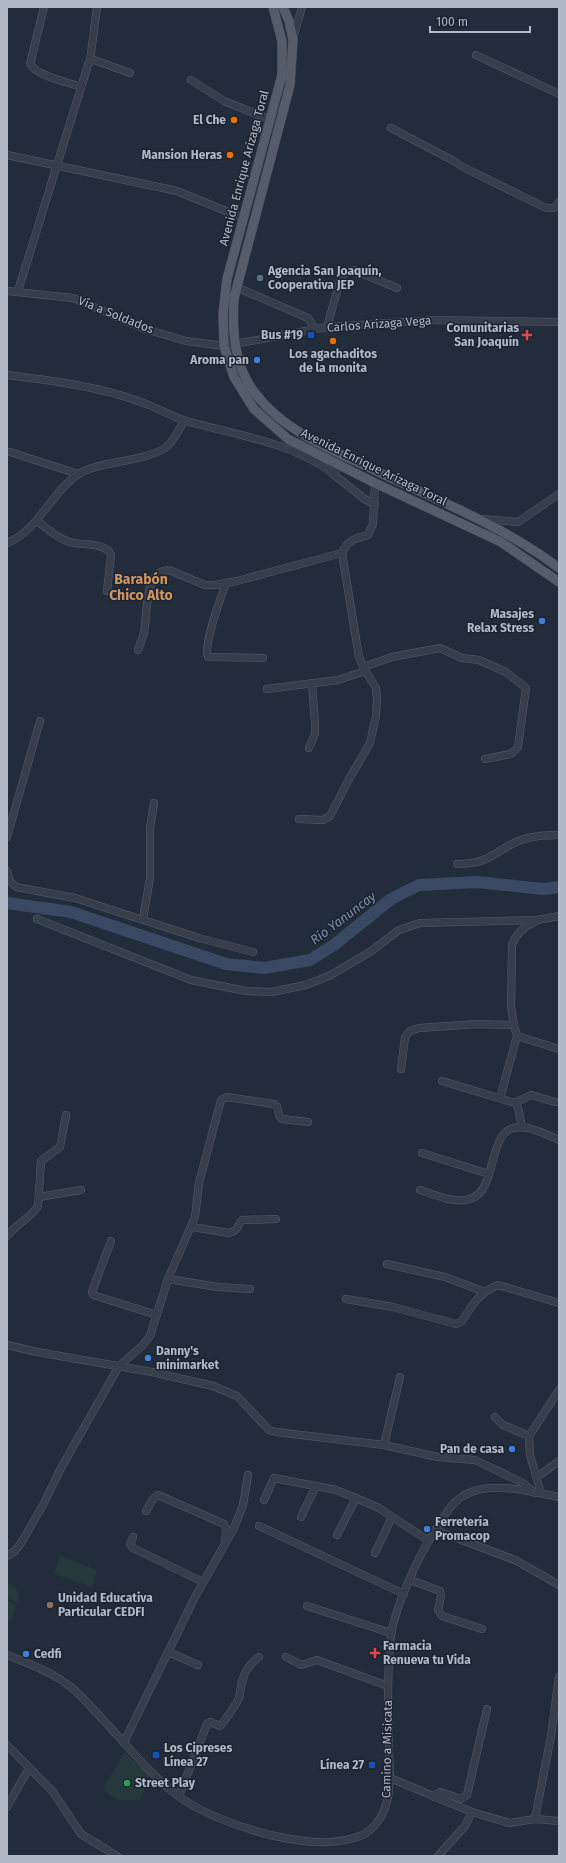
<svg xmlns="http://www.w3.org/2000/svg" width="566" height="1863" viewBox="0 0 566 1863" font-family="'Fira Sans',sans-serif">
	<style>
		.green { fill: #25383c }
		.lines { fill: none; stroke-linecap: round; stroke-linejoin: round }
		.river { stroke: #394964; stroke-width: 12 }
		.minor-casing { stroke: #555c69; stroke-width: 8 }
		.major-casing { stroke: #404754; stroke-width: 10 }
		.minor { stroke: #373e4b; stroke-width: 7 }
		.major { stroke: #555d6b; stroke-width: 9 }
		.food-dot { fill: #e8710a; stroke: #1c2430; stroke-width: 1.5 }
		.service-dot { fill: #5c6f8a; stroke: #1c2430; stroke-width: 1.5 }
		.transit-dot { fill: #1a4fb4; stroke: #1c2430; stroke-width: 1.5 }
		.health-dot { fill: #e0444e; stroke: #1c2430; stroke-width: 1.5 }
		.shop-dot { fill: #3f7fe0; stroke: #1c2430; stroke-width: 1.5 }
		.education-dot { fill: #8d6e63; stroke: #1c2430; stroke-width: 1.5 }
		.leisure-dot { fill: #2e9e5b; stroke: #1c2430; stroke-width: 1.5 }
		.labels { text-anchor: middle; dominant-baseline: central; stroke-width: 3; stroke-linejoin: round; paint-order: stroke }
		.poi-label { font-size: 12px; font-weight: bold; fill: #b2b9c7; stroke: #1c2430; text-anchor: end }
		.street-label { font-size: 12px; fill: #b2b9c7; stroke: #1c2430 }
		.water-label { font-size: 13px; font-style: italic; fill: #7b8fae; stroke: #1c2430 }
		.quarter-label { font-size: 14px; font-weight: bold; fill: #d19562; stroke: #1c2430 }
	</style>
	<rect width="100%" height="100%" fill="#232c3b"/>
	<g class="green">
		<polygon points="60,1556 97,1570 92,1587 54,1574"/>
		<polygon points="7,1583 15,1586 19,1598 17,1603 7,1598"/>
		<polygon points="7,1600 16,1604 11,1621 7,1619"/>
		<polygon points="124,1752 150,1776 140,1800 118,1800 103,1790"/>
	</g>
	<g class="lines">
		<polyline class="river" points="7,903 71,912 226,964 264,968 310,960 334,945 391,899 419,885 477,882 543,889 559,887"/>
		<g class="minor-casing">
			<g id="minor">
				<path d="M 44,7 L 30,64 C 37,76 68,82 81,87"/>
				<polyline points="293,38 302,7"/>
				<polyline points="476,55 559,94"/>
				<polyline points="90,61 97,7"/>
				<polyline points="191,80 224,101 271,120"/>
				<polyline points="391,128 452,160 463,167 546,208 554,208 559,202"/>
				<polyline points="7,155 177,191 243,218"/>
				<polyline points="236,287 308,318 315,329"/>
				<polyline points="7,291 73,298 145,329 186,341 224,346 327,327 435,320 559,322"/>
				<polyline points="18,291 88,65 90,61 94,60 130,73"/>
				<polyline points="327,327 341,277 347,271 354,270 397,288"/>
				<path d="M 7,375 C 49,380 101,387 141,402 C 156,407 170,416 186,421 C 232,434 295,443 333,474 L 346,457"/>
				<polyline points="10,452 78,474"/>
				<polyline points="333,474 366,500 375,504"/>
				<polyline points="482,519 518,522 559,494"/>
				<path d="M 37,521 C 48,529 61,541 74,543 C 86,545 106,543 111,555 L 107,591"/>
				<path d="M 7,543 C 39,530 50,494 77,475 C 99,460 142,463 165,448 C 173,443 179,429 184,421"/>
				<path d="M 226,583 C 221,597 203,645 208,657 L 263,658"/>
				<path d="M 138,650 C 140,644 143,638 144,632 C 148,614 143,571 169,570 L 205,585 L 215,585 L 237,581 L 342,553"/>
				<polyline points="363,667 392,657 440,648 462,658 479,660 506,672 526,688 518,747 511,754 485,759"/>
				<polyline points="267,689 338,680 365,671"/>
				<polyline points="309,748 315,734 315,723 312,684"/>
				<path d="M 299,819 L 323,820 L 330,816 L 348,781 L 370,743 L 376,716 L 377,698 L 376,688 L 363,667 L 359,657 L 342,553 C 347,541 355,538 368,535 L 373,524 L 375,483"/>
				<polyline points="7,837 40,721"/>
				<path d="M 457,864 C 487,864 490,855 514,843 C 527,836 544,835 559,835"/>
				<polyline points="7,871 10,881 16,887 75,898 199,938 253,952"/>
				<polyline points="37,919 191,980 246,991 271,992 306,985 329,976 370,952 399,930 420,923 537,920 559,916"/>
				<polyline points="143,919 150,878 150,828 154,803"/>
				<path d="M 514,1025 L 511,1007 L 512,945 C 516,933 525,926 536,921"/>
				<polyline points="517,1036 559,1049"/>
				<polyline points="401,1069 405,1037 410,1031 419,1028 478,1024 514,1025 517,1036 500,1098"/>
				<polyline points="442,1081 515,1103 518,1108 522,1127"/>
				<polyline points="515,1103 531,1095 555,1102"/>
				<path d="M 422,1153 L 489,1174 C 493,1162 495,1148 501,1138 C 514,1116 543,1133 559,1140"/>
				<path d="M 420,1190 C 447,1199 479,1214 489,1174"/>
				<polyline points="39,1197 81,1190"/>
				<path d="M 192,1227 L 229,1233 C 238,1231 237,1226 242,1220 L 276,1219"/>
				<path d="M 7,1236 C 16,1225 32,1216 38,1206 L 41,1161 L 60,1147 L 66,1115"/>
				<polyline points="111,1241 92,1292 93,1295 157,1315"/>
				<polyline points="387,1264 445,1277 485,1292"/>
				<polyline points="168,1279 218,1287 250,1289"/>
				<path d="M 346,1299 L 393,1307 L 456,1324 L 461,1322 C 473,1305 477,1294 498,1285 L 559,1303"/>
				<polyline points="7,1345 37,1352 152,1372 213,1386 237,1396 269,1430 276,1432 384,1445 438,1457 475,1460 523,1483 535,1493"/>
				<polyline points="495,1417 503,1425 529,1436"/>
				<polyline points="384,1445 400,1377"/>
				<polyline points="537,1477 559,1461"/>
				<polyline points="541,1493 530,1455 529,1436 559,1390"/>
				<polyline points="264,1500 274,1478 336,1490 356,1498 379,1508 429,1541"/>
				<polyline points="146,1511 153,1499 158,1495 224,1524 226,1528 225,1543"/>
				<polyline points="301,1517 316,1486"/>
				<polyline points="259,1526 404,1594"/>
				<polyline points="435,1530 515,1560 559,1585"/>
				<polyline points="337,1535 356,1498"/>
				<polyline points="133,1537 130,1544 133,1548 203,1582"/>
				<polyline points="375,1553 392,1517"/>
				<polyline points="7,1556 15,1551 21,1543 43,1505 61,1468 119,1366 143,1345 150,1336 168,1279 195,1217 199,1183 221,1100 227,1097 274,1104 277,1106 279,1115 282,1119 308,1122"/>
				<polyline points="410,1580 440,1591 441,1596 438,1610 442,1616 482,1629"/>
				<polyline points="307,1606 391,1633"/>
				<polyline points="168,1652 198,1665"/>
				<path d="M 7,1655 C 27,1663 49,1671 67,1684 C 82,1695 95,1712 108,1725 C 130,1749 157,1782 184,1800 C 210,1817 240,1827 270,1835 C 298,1841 325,1846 354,1838 C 370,1834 381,1821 386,1805 C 392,1786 389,1763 389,1743 C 388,1708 387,1672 391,1636 C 395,1607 417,1559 433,1534 C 443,1518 452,1499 471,1492 C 497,1482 532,1492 559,1497"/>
				<polyline points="286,1657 301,1665 317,1660 388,1686"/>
				<polyline points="124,1742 195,1597 234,1528 243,1505 248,1475"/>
				<polyline points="7,1745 53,1792 81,1834 117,1856"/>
				<polyline points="390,1778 472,1812 509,1823 535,1819 559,1821"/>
				<path d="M 179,1796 L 207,1724 L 210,1722 L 220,1726 C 222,1725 238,1701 239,1698 C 241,1689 241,1680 246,1671 C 249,1666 254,1661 259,1657"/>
				<polyline points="434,1797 440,1792 461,1799 467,1795 487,1709"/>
				<polyline points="7,1807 29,1768"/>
				<polyline points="535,1819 551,1736 559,1677"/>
				<polyline points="438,1856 465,1826 472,1812"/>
			</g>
		</g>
		<g class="major-casing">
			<g id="major">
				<polyline points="273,7 282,41 282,75 227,279 223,314 224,346 234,377 254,409 288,439 375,483 501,542 559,582"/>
				<path d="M 283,7 L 289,21 L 293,40 L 290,85 L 234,298 C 232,331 234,366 255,393 C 282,430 330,449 370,468 C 434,499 502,525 559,568"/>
			</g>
		</g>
		<use href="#minor" class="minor"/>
		<use href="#major" class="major"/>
	</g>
	<g class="food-dot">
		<circle cx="234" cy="120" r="4"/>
		<circle cx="230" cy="155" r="4"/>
		<circle cx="333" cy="341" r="4"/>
	</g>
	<circle class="service-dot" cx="260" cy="278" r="4"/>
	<g class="transit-dot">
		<rect x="307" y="331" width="8" height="8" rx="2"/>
		<rect x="152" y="1751" width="8" height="8" rx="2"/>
		<rect x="368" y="1761" width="8" height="8" rx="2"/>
	</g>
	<g class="health-dot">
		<path d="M525 329h4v4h4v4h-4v4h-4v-4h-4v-4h4z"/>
		<path d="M373 1647h4v4h4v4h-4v4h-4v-4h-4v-4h4z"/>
	</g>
	<g class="shop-dot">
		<circle cx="257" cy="360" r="4"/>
		<circle cx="542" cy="621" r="4"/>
		<circle cx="148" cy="1358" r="4"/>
		<circle cx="512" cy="1449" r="4"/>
		<circle cx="427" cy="1529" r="4"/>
		<circle cx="26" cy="1654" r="4"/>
	</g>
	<circle class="education-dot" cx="50" cy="1605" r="4"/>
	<circle class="leisure-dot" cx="127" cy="1783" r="4"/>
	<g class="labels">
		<g class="poi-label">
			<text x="226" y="120">El Che</text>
			<text x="222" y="155">Mansion Heras</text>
			<text x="268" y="271" text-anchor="start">Agencia San Joaquín,<tspan x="268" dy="14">Cooperativa JEP</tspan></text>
			<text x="519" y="328">Comunitarias<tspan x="519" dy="14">San Joaquín</tspan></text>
			<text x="303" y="335">Bus #19</text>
			<text x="333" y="354" text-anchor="middle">Los agachaditos<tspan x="333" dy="14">de la monita</tspan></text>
			<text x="249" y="360">Aroma pan</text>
			<text x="534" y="614">Masajes<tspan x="534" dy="14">Relax Stress</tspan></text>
			<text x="156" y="1351" text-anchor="start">Danny's<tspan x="156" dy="14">minimarket</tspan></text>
			<text x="504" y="1449">Pan de casa</text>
			<text x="435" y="1522" text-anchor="start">Ferretería<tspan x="435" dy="14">Promacop</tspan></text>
			<text x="58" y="1598" text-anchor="start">Unidad Educativa<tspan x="58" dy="14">Particular CEDFI</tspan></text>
			<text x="383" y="1646" text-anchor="start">Farmacia<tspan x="383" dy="14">Renueva tu Vida</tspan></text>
			<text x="34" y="1654" text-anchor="start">Cedfi</text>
			<text x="164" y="1748" text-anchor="start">Los Cipreses<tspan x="164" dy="14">Línea 27</tspan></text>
			<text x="364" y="1765">Línea 27</text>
			<text x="135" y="1783" text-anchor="start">Street Play</text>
		</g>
		<g class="street-label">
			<text transform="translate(244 168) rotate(-75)">Avenida Enrique Arízaga Toral</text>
			<text transform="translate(116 315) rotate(22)">Vía a Soldados</text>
			<text transform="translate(379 324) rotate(-4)">Carlos Arízaga Vega</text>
			<text transform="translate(374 467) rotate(26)">Avenida Enrique Arízaga Toral</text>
			<text transform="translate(387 1749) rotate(-89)">Camino a Misicata</text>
		</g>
		<g class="water-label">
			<text transform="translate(343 918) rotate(-37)">Río Yanuncay</text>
		</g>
		<g class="quarter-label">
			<text x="141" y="579">Barabón<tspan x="141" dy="16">Chico Alto</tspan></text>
		</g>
	</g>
	<rect width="566" height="1863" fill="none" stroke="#b2b9c7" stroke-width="16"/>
	<path d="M430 26v6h100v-6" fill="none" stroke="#b2b9c7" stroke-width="2"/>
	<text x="436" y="26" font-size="12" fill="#b2b9c7" stroke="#1c2430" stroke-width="3" paint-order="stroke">100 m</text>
</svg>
